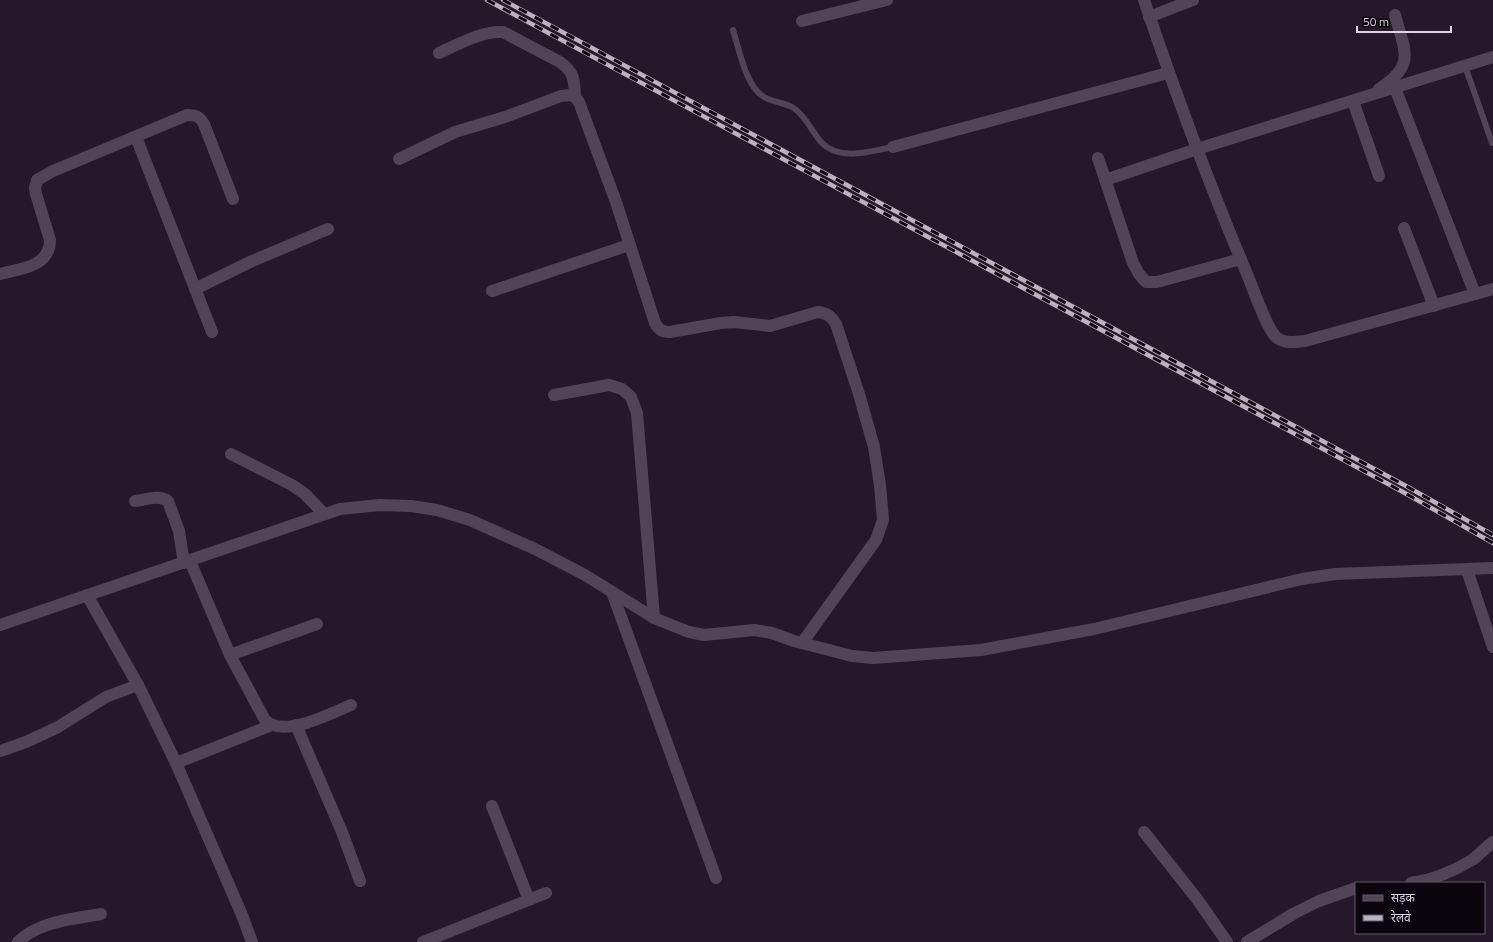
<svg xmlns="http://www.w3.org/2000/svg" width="1493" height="942" viewBox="0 0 1493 942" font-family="'Titillium Web','Noto Sans Devanagari',sans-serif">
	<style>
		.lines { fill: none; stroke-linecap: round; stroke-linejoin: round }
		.lane { stroke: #534359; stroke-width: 6 }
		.street { stroke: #534359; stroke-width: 12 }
		.secondary { stroke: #534359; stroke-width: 12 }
		.rail-casing { stroke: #bbb1bf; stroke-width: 4.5 }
		.rail { stroke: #0b060e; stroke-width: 3; stroke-dasharray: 9; stroke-linecap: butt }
	</style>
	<rect width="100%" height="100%" fill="#26182b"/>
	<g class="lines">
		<g class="lane">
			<path d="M 733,30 C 739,49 746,87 764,97 C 774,103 786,102 795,109 C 807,118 812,132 821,142 C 840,162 871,151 893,147"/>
			<polyline points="1465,66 1492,143"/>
		</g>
		<g class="street">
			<path d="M 1144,0 C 1175,92 1209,184 1247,274 C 1253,288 1266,327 1276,337 C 1284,344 1296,342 1305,341 L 1493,289"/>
			<polyline points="1149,17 1193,0"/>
			<polyline points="802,21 887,0"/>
			<path d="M 439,53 C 459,44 481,31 503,32 L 560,62 C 575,73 574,80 575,97"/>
			<polyline points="1395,88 1475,294"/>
			<path d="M 1379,89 C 1416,65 1405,52 1395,15"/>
			<polyline points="1353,101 1379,176"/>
			<polyline points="136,137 212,332"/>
			<polyline points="893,147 1168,73"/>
			<polyline points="1098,158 1133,263 1139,274 1146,282 1157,282 1241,259"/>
			<path d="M 399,159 L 455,132 L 505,117 L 561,96 L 570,95 L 575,97 L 579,102 L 616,202 L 655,323 C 659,330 662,332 670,332 L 721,323 L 734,322 L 770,326 L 818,312 C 827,313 831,316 836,324 L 859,394 L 874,447 L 880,485 L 883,520 L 876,540 L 802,643"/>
			<polyline points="1105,180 1197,149 1493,57"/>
			<polyline points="1404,228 1434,306"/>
			<path d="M 0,274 C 20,269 50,267 50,240 L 36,194 L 35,188 L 37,180 L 53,171 L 187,115 C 196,115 199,116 204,124 L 233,199"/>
			<polyline points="195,289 250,262 328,229"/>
			<polyline points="492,291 629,245"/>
			<polyline points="554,395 609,385 622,389 631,397 637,413 654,618"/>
			<polyline points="231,454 292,485 305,494 324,514"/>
			<path d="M 135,501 C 145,500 159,494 168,501 L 179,531 L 184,563"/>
			<path d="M 190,561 L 230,655 L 265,720 C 267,722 270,724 273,725 C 293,733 332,713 351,705"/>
			<polyline points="1467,570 1493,647"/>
			<polyline points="612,592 716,878"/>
			<polyline points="87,595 138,685 176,763 242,915 252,942"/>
			<polyline points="230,655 317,624"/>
			<polyline points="296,725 342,832 360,881"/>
			<polyline points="0,751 26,742 58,727 106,697 138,685"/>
			<polyline points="176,763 272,725"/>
			<polyline points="492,806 529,900"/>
			<polyline points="1144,832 1197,899 1227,942"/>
			<path d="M 1411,883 C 1432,880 1454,871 1472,860 C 1479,855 1486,847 1493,842"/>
			<path d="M 18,942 C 39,921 73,919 101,914"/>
			<polyline points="423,942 546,893"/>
			<polyline points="1247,942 1293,914 1319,901 1356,888"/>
		</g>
		<polyline class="secondary" points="0,625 340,509 380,505 411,506 437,510 470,520 535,549 585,575 654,618 689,632 704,635 754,630 772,633 794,641 852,656 873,658 981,650 1094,629 1302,579 1335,574 1493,568"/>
		<g class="rail-casing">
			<g id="rail">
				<polyline points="487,0 1403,492 1493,543"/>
				<polyline points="503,0 1406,486 1493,535"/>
			</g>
		</g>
		<use href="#rail" class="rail"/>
	</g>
	<rect x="1355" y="882" width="130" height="52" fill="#0b060e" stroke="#5f5963"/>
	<rect x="1363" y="895" width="20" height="6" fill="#534359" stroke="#5f5963"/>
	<text x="1391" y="902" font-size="12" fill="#ded5e2">सड़क</text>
	<rect x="1363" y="915" width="20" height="6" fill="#bbb1bf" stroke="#5f5963"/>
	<text x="1391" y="922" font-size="12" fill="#ded5e2">रेलवे</text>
	<path d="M1357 26v6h94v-6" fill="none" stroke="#ded5e2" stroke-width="2"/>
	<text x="1363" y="26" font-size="12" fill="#ded5e2" stroke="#0b060e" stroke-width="3" paint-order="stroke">50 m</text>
</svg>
